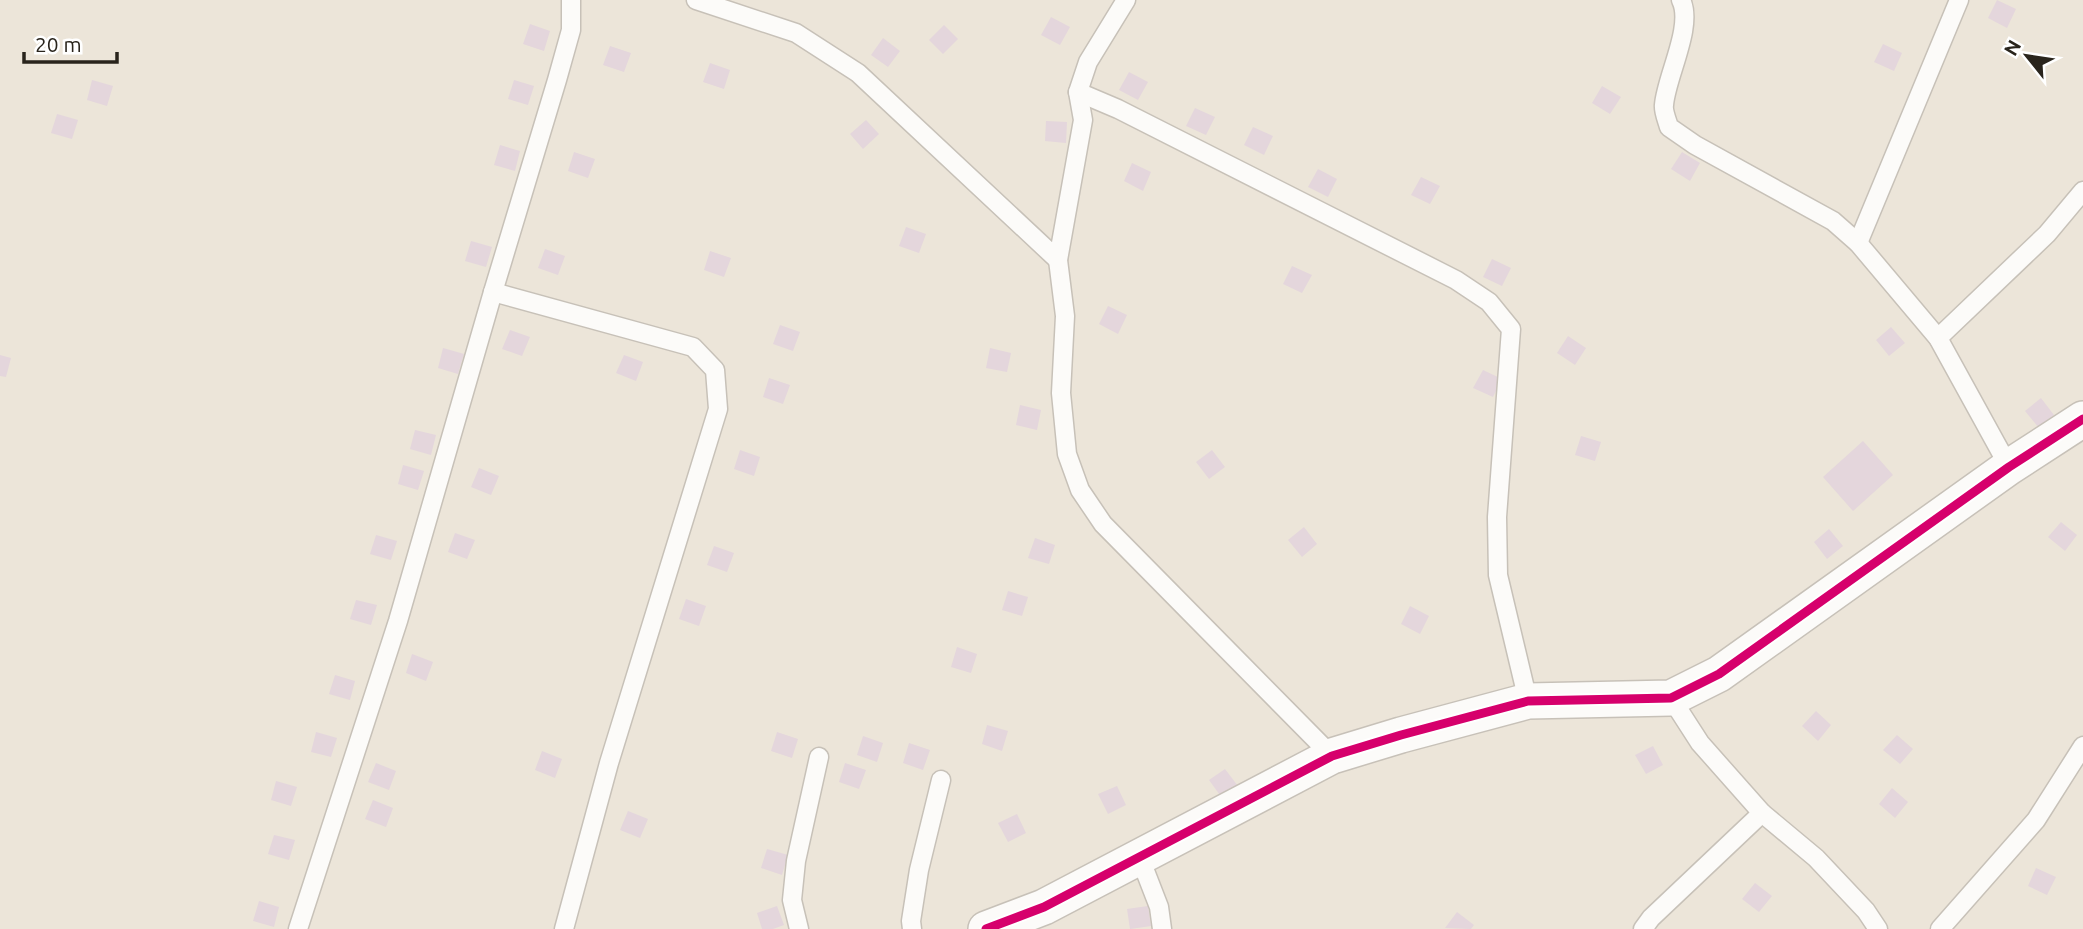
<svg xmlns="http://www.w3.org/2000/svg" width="2083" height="929" viewBox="0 0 2083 929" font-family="Ubuntu,sans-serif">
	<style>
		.building { fill: #e4d6dc }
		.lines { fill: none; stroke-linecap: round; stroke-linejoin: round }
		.service-casing { stroke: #c7c1b8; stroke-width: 21 }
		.minor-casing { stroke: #c7c1b8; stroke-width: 38 }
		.service { stroke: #fcfbf9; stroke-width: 18 }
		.minor { stroke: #fcfbf9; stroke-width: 35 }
		.cycleway-casing { stroke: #fff; stroke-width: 13 }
		.cycleway { stroke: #d6006c; stroke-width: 9 }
	</style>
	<rect width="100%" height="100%" fill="#ece5d9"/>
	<g class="building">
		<polygon points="1997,0 2016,9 2007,28 1988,18"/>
		<polygon points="1051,17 1070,27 1060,45 1041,35"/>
		<polygon points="530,24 550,31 544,51 523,44"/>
		<polygon points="944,25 958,39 943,54 929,40"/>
		<polygon points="883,38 900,51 888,67 871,55"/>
		<polygon points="1883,44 1902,53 1894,71 1874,62"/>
		<polygon points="610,46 631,53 624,72 603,65"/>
		<polygon points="710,63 730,70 724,89 703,82"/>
		<polygon points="1129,72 1148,82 1138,100 1119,90"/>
		<polygon points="92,80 113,86 107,106 87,100"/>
		<polygon points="514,80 534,86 528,105 508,99"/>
		<polygon points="1602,86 1621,97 1610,114 1592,103"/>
		<polygon points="1195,108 1215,117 1206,135 1186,126"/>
		<polygon points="57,114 78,120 72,139 51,133"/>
		<polygon points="866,120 879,134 863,149 850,134"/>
		<polygon points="1046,121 1067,122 1066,143 1045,141"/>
		<polygon points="1253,127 1273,136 1264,155 1244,145"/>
		<polygon points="500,145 520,151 515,171 494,165"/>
		<polygon points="574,152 595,159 588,178 568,171"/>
		<polygon points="1682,152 1700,163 1690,181 1671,169"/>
		<polygon points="1132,163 1151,172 1143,191 1124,181"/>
		<polygon points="1318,169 1337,179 1328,197 1308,187"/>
		<polygon points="1421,177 1440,186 1430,204 1411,195"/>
		<polygon points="906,227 926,234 919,253 899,246"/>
		<polygon points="471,241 492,247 486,267 465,261"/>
		<polygon points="545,249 565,256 558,275 538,268"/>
		<polygon points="710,251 731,258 724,277 704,270"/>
		<polygon points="1492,259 1511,268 1502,286 1483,277"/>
		<polygon points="1292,266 1312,275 1302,293 1283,284"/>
		<polygon points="1108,306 1127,315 1118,334 1099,324"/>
		<polygon points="780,325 800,332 793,351 773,344"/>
		<polygon points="1891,327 1905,343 1889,356 1876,340"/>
		<polygon points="510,330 530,337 522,356 502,349"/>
		<polygon points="1568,336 1586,348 1575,365 1557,353"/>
		<polygon points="443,348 464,354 458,374 438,368"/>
		<polygon points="990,348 1011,353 1007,372 986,368"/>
		<polygon points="0,355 11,358 6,377 0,376"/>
		<polygon points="624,355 643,362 636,381 616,373"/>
		<polygon points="1483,370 1502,379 1493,397 1473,388"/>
		<polygon points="769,378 790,385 783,404 763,397"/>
		<polygon points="2041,398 2054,415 2039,428 2025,411"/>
		<polygon points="1020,405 1041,410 1037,430 1016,425"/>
		<polygon points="415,430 436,435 431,455 410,449"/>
		<polygon points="1581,436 1601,442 1595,461 1575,455"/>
		<polygon points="1863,441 1893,475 1853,511 1823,477"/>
		<polygon points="740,450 760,457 754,476 734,469"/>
		<polygon points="1212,450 1225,467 1209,479 1196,462"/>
		<polygon points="403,465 424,471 418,490 398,484"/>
		<polygon points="479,468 499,476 491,495 471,487"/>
		<polygon points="2061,522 2077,535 2065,551 2048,537"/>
		<polygon points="1304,527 1317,544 1302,557 1288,540"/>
		<polygon points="1829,529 1843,546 1827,559 1814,542"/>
		<polygon points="455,533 475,540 467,559 448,552"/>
		<polygon points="376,535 397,541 391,560 370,554"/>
		<polygon points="1035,538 1055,545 1049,564 1028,558"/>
		<polygon points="714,546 734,553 727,572 707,565"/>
		<polygon points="1008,591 1028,597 1022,616 1002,610"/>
		<polygon points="686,599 706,606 699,626 679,619"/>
		<polygon points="356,600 377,605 371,625 350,619"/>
		<polygon points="1410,606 1429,616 1420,634 1401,624"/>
		<polygon points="957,647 977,654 971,673 951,667"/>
		<polygon points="412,654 433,662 426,681 406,673"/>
		<polygon points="335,675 355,681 350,700 329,694"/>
		<polygon points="1816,711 1831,725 1818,741 1802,726"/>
		<polygon points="987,725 1008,731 1002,751 982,744"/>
		<polygon points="316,732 337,738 331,757 311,752"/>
		<polygon points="777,732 798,739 792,758 771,751"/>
		<polygon points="1897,735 1913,749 1900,764 1883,750"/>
		<polygon points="863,736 883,743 877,762 857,755"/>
		<polygon points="909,743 930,750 923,770 903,763"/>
		<polygon points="1653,746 1663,765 1646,774 1635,755"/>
		<polygon points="542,751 562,759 555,778 535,770"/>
		<polygon points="376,763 396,771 389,790 368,782"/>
		<polygon points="845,763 866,770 859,789 839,782"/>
		<polygon points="1225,769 1238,786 1222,798 1209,780"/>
		<polygon points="276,781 297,787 291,806 271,800"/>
		<polygon points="1117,786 1126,805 1108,814 1098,794"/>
		<polygon points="1892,788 1908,802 1895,818 1879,804"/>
		<polygon points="373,800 393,808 386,827 365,819"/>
		<polygon points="628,811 648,819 640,838 620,830"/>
		<polygon points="1017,814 1026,833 1008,842 998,823"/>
		<polygon points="274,835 295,840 289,860 268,854"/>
		<polygon points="767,849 788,855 782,875 761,868"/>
		<polygon points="2036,868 2056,877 2047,895 2028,886"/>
		<polygon points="1755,883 1772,896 1759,912 1742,899"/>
		<polygon points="259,901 279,907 274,927 253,921"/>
		<polygon points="777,906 784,925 773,929 762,929 757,913"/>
		<polygon points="1148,906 1151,926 1130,929 1127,909"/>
		<polygon points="1457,912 1474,925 1471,929 1445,928"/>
	</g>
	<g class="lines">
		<g class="service-casing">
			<g id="service">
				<polyline points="696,0 796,33 858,73 1058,260"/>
				<polyline points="1126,0 1088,62 1078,92 1083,120 1058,260 1065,316 1061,393 1067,454 1080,490 1103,524 1332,756"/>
				<path d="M 1681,0 C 1694,26 1666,77 1664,105 C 1663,111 1667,120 1669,127 L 1695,145 L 1833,221 L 1858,243 L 1938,338 L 2009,467"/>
				<polyline points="1078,92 1118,109 1456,280 1489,302 1511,329 1497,517 1498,575 1528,701"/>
				<polyline points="1858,243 1959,0"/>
				<polyline points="493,292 693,347 715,370 718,409 609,763 564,929"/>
				<polyline points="1938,338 2047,234 2083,191"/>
				<polyline points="1671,698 1700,743 1762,813 1816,858 1866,911 1878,929"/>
				<polyline points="1140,858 1159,907 1162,929"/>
				<polyline points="298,929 398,621 493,292 557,80 571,30 571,0"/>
				<polyline points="799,929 792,900 796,861 819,757"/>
				<polyline points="912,929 911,921 919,870 941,780"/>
				<polyline points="1643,929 1651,918 1762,813"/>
				<polyline points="1940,929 2036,820 2083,746"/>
			</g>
		</g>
		<g class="minor-casing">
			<polyline id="minor" points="986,929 1044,907 1332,756 1401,735 1528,701 1671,698 1719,674 2009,467 2083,419"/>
		</g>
		<use href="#service" class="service"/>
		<use href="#minor" class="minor"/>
		<g class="cycleway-casing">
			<polyline id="cycleway" points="986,929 1044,907 1332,756 1401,735 1528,701 1671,698 1719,674 2009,467 2083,419"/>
		</g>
		<use href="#cycleway" class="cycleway"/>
	</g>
	<g transform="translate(2027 56) rotate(300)" stroke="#ffffff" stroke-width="5" paint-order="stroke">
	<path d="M0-5L12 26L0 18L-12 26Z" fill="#29241c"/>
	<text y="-10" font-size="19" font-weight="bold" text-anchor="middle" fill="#29241c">N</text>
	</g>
	<path d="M24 52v10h93v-10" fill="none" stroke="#29241c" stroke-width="3.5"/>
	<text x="35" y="52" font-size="21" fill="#29241c" stroke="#ffffff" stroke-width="5" paint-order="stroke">20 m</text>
</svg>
